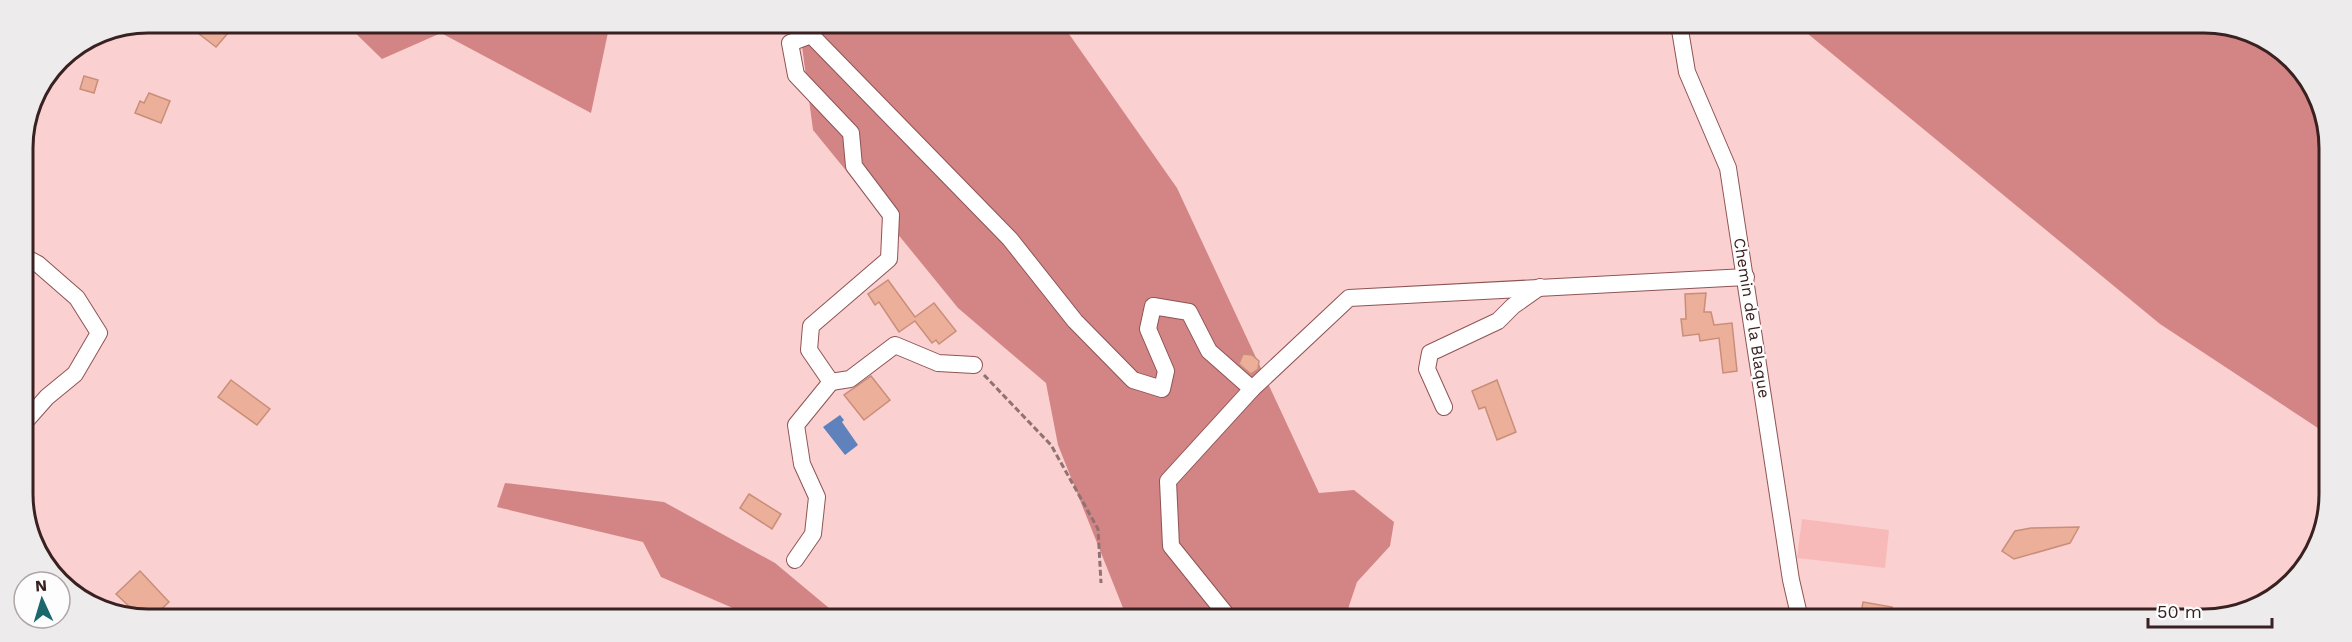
<svg xmlns="http://www.w3.org/2000/svg" width="2352" height="642" viewBox="0 0 2352 642" font-family="'Work Sans',sans-serif">
	<style>
		.green { fill: #f8bab9 }
		.forest { fill: #d38585 }
		.water { fill: #5f82bc }
		.building { fill: #ecaf99; stroke: #c98e79; stroke-width: 1.5 }
		.lines { fill: none; stroke-linecap: round; stroke-linejoin: round }
		.minor-casing { stroke: #8f5455; stroke-width: 18 }
		.path { stroke: #917171; stroke-width: 3; stroke-dasharray: 6 3; stroke-linecap: butt }
		.minor { stroke: #fff; stroke-width: 16 }
		.labels { text-anchor: middle; dominant-baseline: central; stroke-width: 4.5; stroke-linejoin: round; paint-order: stroke }
		.street-label { font-size: 16px; fill: #3a2121; stroke: #fdfdfd }
		.rim { fill: none; stroke: #3a2121; stroke-width: 3 }
	</style>
	<rect width="100%" height="100%" fill="#fad1d0"/>
	<polygon class="green" points="1802,519 1889,530 1885,568 1797,558"/>
	<g class="forest">
		<polygon points="345,23 610,23 591,113 441,33 382,59"/>
		<polygon points="799,23 1062,24 1177,188 1319,493 1354,490 1394,522 1390,546 1357,582 1345,618 1127,618 1058,445 1046,383 958,308 813,130"/>
		<polygon points="1796,24 2229,25 2293,60 2327,123 2327,434 2160,324"/>
		<polygon points="505,483 664,502 775,563 841,618 756,618 661,577 643,542 497,507"/>
	</g>
	<polygon class="water" points="840,415 844,420 842,422 858,445 845,455 823,427"/>
	<g class="building">
		<polygon points="185,23 216,23 228,33 216,47"/>
		<polygon points="84,76 98,80 94,93 80,89"/>
		<polygon points="149,93 170,101 161,123 135,113 140,101 144,103"/>
		<polygon points="888,280 915,317 934,303 956,331 939,344 936,340 932,343 915,321 899,332 879,302 875,305 868,294"/>
		<polygon points="1706,293 1704,312 1711,312 1714,325 1732,323 1737,371 1723,373 1719,338 1700,341 1699,334 1683,336 1681,319 1686,319 1685,294"/>
		<polygon points="1243,354 1252,355 1259,361 1258,369 1251,374 1239,364"/>
		<polygon points="871,376 890,400 864,420 844,395"/>
		<polygon points="231,380 270,409 257,425 218,397"/>
		<polygon points="1497,380 1516,432 1497,440 1485,407 1479,409 1472,391"/>
		<polygon points="749,494 781,514 772,529 740,508"/>
		<polygon points="2079,527 2070,543 2014,559 2002,551 2015,531 2031,528"/>
		<polygon points="140,571 169,602 153,617 143,617 134,608 133,610 116,594"/>
		<polygon points="1863,602 1892,607 1889,619 1860,619"/>
	</g>
	<g class="lines">
		<g class="minor-casing">
			<g id="minor">
				<polyline points="1679,24 1687,72 1728,168 1791,580 1800,619"/>
				<polyline points="23,256 38,264 77,298 99,333 75,374 47,397 24,423"/>
				<polyline points="974,365 938,363 895,345 850,379 831,382 809,350 811,326 889,259 891,215 854,166 851,133 796,75 790,43 811,35 1010,239 1075,321 1133,380 1162,389 1166,371 1148,329 1153,306 1189,312 1209,351 1252,389 1349,298 1746,277"/>
				<polyline points="1444,407 1427,369 1430,353 1498,321 1513,306 1540,287"/>
				<polyline points="795,560 813,534 817,497 802,464 796,425 831,382"/>
				<polyline points="1229,618 1171,546 1168,481 1252,389"/>
			</g>
		</g>
		<polyline class="path" points="984,375 1051,445 1098,529 1101,583"/>
		<use href="#minor" class="minor"/>
	</g>
	<g class="labels">
		<g class="street-label">
			<text transform="translate(1752 318) rotate(81)">Chemin de la Blaque</text>
		</g>
	</g>
	<path d="M0 0H2352V642H0ZM148 33H2204A115 115 0 0 1 2319 148V494A115 115 0 0 1 2204 609H148A115 115 0 0 1 33 494V148A115 115 0 0 1 148 33Z" fill="#edebeb" fill-rule="evenodd"/>
	<path class="rim" d="M148 33H2204A115 115 0 0 1 2319 148V494A115 115 0 0 1 2204 609H148A115 115 0 0 1 33 494V148A115 115 0 0 1 148 33Z"/>
	<g transform="translate(42 600) rotate(356)"><circle r="28" fill="#fdfdfd" stroke="#afa5a5" stroke-width="1.5"/>
	<path d="M0-4.5L10 22L0 15L-10 22Z" fill="#1a686c"/>
	<text y="-9" font-size="16" font-weight="bold" text-anchor="middle" fill="#3a2121">N</text>
	</g>
	<path d="M2148 618v9h124v-9" fill="none" stroke="#3a2121" stroke-width="3"/>
	<text x="2157" y="618" font-size="18" fill="#3a2121" stroke="#fdfdfd" stroke-width="4.5" paint-order="stroke">50 m</text>
</svg>
